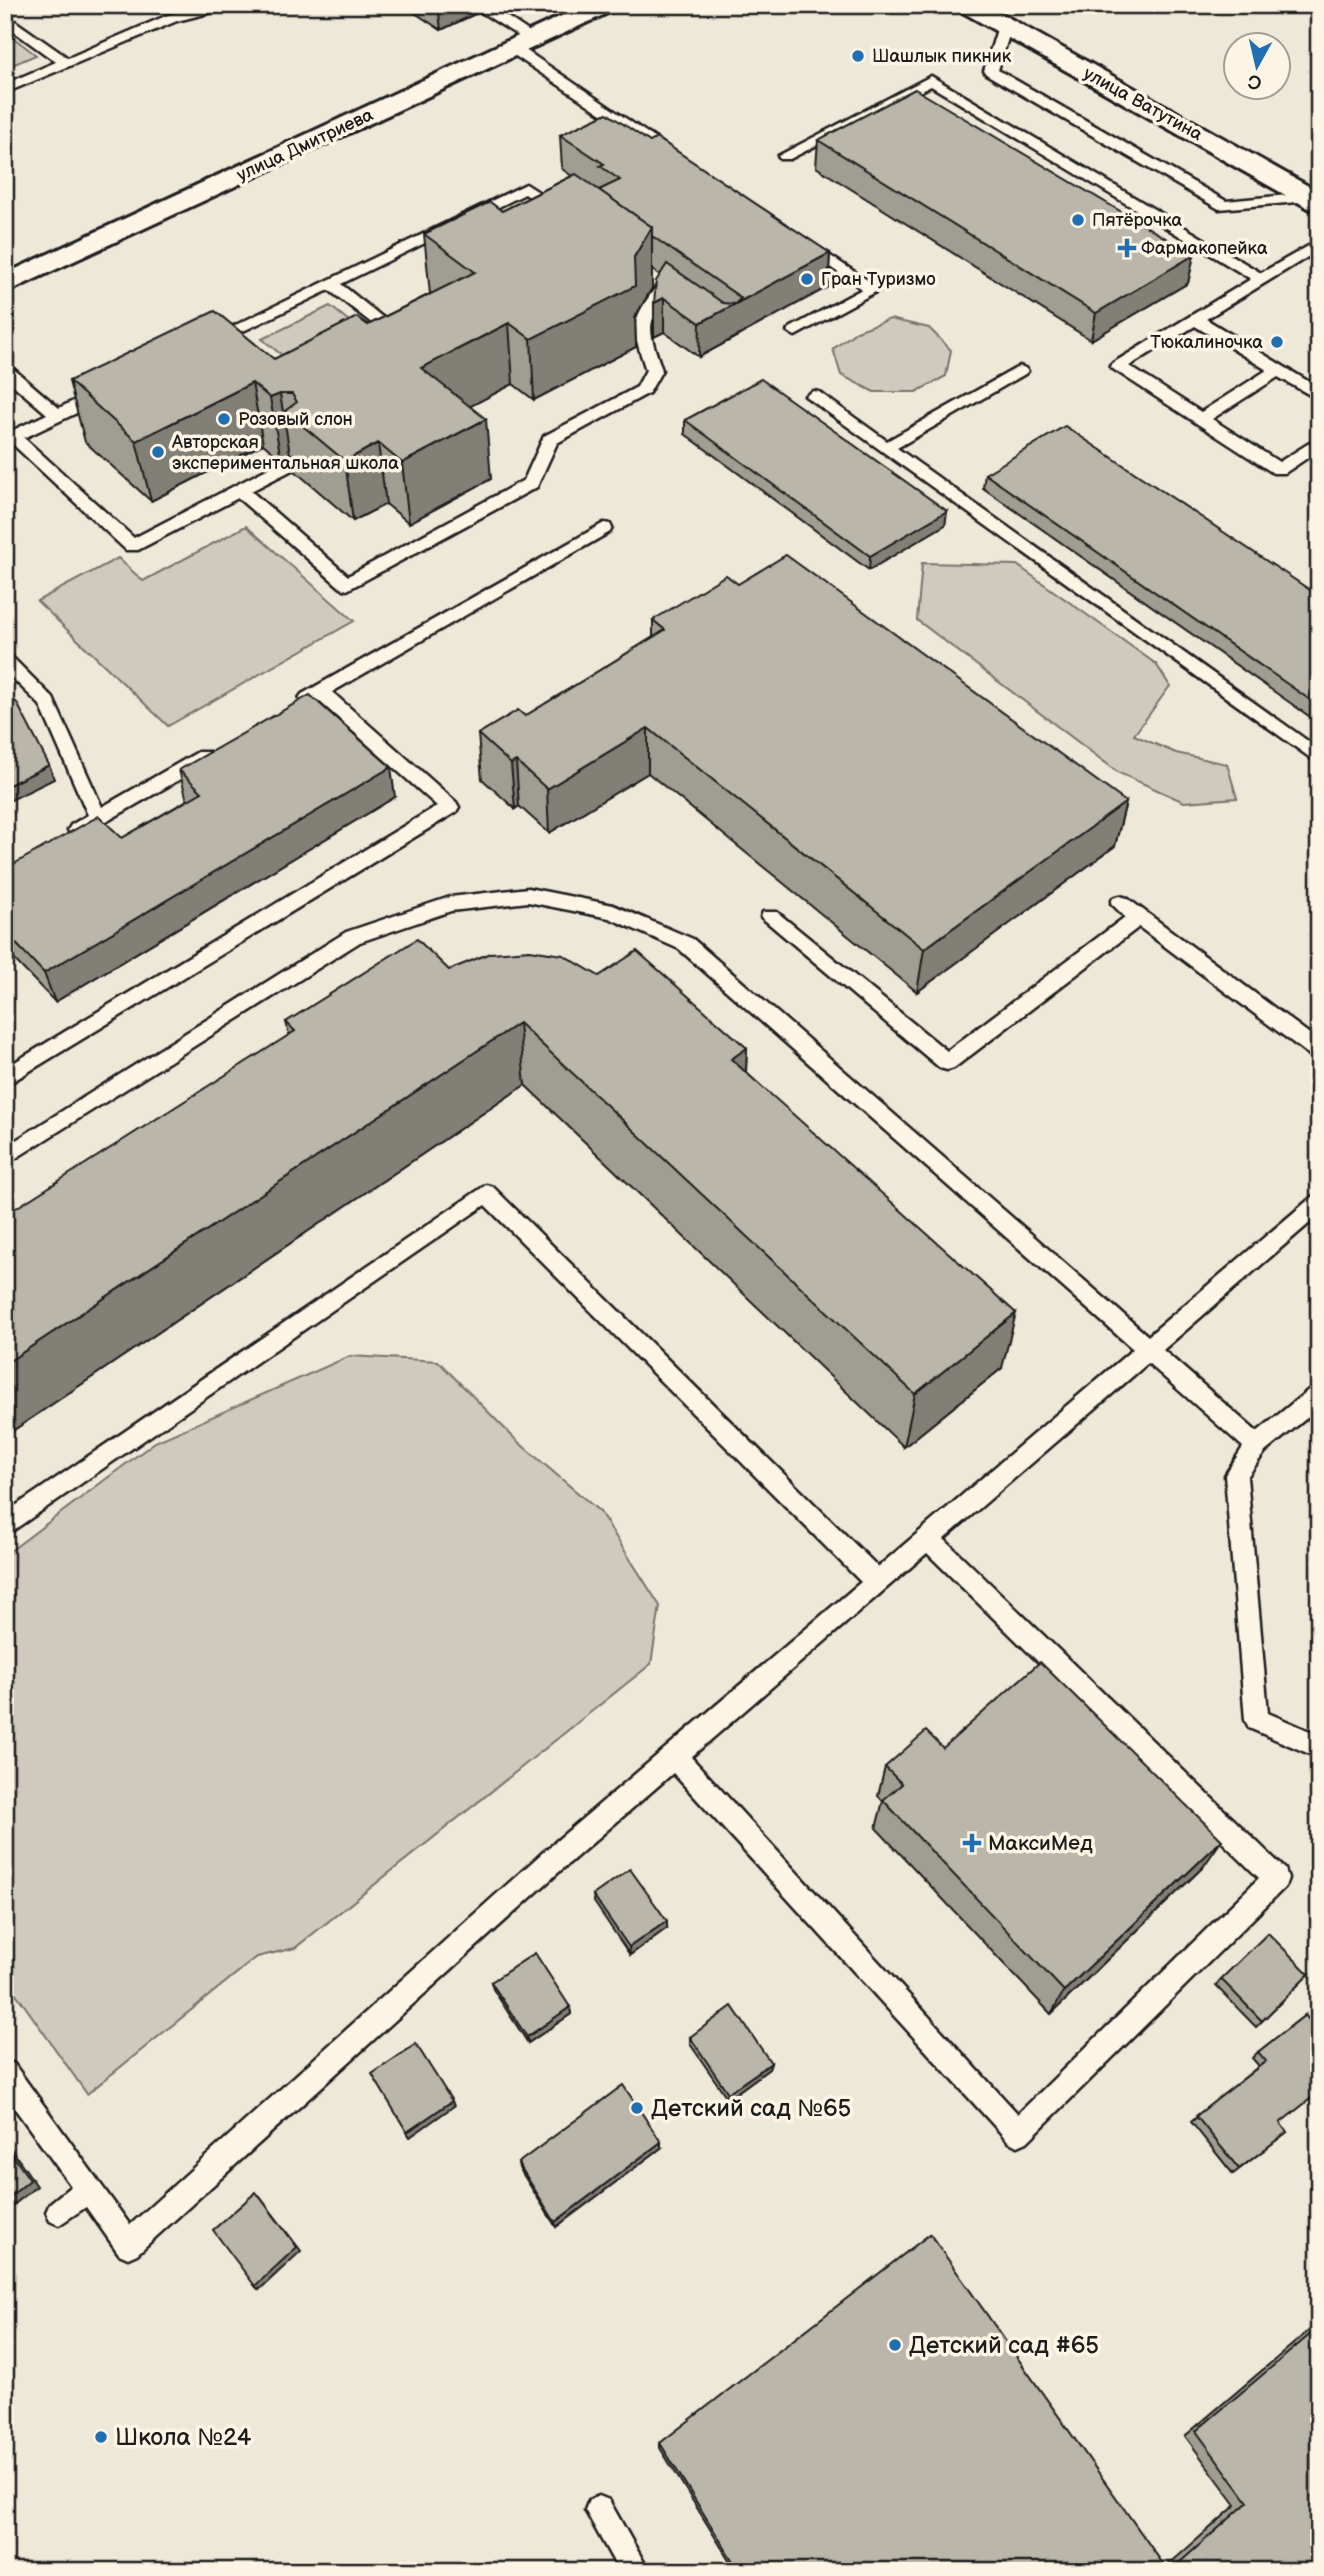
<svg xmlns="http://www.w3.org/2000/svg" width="1324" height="2576" viewBox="0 0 1324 2576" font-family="'Balsamiq Sans',sans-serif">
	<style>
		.green { fill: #cfcabd; stroke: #76736c; stroke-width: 2 }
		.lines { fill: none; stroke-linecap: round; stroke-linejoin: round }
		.lane-casing { stroke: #1c1c1c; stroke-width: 5 }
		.secondary-casing { stroke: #1c1c1c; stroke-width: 6 }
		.lane { fill: #fcf5e5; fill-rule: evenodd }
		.secondary { fill: #fcf5e5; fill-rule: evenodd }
		.wall { fill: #a09d92; stroke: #1c1c1c; stroke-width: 2 }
		.shaded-wall { fill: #827f77; stroke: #1c1c1c; stroke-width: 2 }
		.building { fill: #bab6aa; stroke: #1c1c1c; stroke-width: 2 }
		.poi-dot { fill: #1f6fb2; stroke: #fcf5e5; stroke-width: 2.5 }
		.labels { text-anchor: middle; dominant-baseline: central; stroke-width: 7; stroke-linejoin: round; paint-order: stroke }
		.far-poi-label { font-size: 18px; fill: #1c1c1c; stroke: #fcf5e5; text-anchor: start }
		.far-street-label { font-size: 18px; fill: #1c1c1c; stroke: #fcf5e5 }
		.poi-label { font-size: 21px; fill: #1c1c1c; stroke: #fcf5e5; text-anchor: start }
		.near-poi-label { font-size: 24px; fill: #1c1c1c; stroke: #fcf5e5; text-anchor: start }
	</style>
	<rect width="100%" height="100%" fill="#eee8d9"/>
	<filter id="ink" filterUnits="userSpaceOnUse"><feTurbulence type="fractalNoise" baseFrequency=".0143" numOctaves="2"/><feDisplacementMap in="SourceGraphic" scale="14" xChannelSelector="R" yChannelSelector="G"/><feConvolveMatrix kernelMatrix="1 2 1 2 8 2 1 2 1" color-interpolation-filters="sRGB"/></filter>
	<g filter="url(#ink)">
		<g class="green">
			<polygon points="5,32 6,32 36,55 5,68"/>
			<polygon points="330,306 362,331 294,365 262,339"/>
			<polygon points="890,319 929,328 951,350 946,376 916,392 874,392 841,375 833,349 857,331"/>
			<polygon points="246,526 354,621 168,726 37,601 118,558 143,581"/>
			<polygon points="922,563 1017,565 1156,664 1170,686 1134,735 1176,753 1227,764 1237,798 1184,802 1119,773 917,620"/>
			<polygon points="350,1356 438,1361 516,1440 600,1512 660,1606 651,1664 295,1948 257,1957 87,2094 5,1978 5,1555 155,1442"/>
		</g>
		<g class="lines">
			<g class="lane-casing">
				<g id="lane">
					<polygon points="214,5 241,5 177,21 5,93 5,84 56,62 5,25 5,14 68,58 168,15"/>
					<polygon points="980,5 1008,5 976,14 969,10"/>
					<polygon points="1309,5 1319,5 1319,16 1314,15"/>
					<polygon points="481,6 491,6 540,39 533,43 528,42 481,12"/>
					<polygon points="1005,22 1012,26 998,70 1226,201 1309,193 1316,197 1309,201 1219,209 986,74 984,71 998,26"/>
					<polygon points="513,44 518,45 681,156 679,159 669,159 508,51 508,45"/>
					<path d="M 931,76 L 1261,273 L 1319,240 L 1319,250 L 1206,319 L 1319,388 L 1319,400 L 1278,377 L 1212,419 L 1279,462 L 1319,437 L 1319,450 L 1285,473 L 1273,473 L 1113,369 L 1110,366 L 1113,363 L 1251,279 L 931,86 L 790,159 L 780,159 L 778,156 ZM 1195,326 L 1267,370 L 1201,412 L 1129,366 Z"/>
					<polygon points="526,184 562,207 564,210 562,213 552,213 525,194 341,284 397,329 400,332 390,339 380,339 377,336 382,331 329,290 216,344 206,344 203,341"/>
					<polygon points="806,240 881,289 795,336 787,331 790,328 862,289 801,247 799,244"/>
					<path d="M 664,281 L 672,286 C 645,325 647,326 662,370 L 649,393 L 557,443 L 537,487 L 347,590 L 341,588 L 238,498 L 138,550 L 126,550 L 5,437 L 7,433 L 47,414 L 5,378 L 5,364 L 10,366 L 59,408 L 94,391 L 106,391 L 108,395 L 106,399 L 24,438 L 134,538 L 290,457 L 302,457 L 304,461 L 302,465 L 251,491 L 348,576 L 524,480 L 544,436 L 637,387 L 646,370 C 631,325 630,322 659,283 Z"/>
					<polygon points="1020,366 1025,368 1028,371 1025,374 897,448 1319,749 1319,764 805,396 813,391 819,392 887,441"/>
					<polygon points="604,523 610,524 612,528 610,532 332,692 456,802 459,807 456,812 5,1086 5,1068 437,806 318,700 308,704 302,702 299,698 302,694"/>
					<polygon points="5,654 11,656 53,698 102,807 198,752 210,752 213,757 210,762 83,835 71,835 68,830 71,825 88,815 40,705 5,671"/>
					<path d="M 528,888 L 613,905 L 693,939 L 1148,1336 L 1312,1197 L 1319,1195 L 1319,1215 L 1163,1350 L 1257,1432 L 1311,1388 L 1319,1386 L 1319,1408 L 1265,1452 L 1247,1477 L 1268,1713 L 1319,1735 L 1319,1758 L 1249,1728 L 1245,1720 L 1225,1475 L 1243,1447 L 1148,1363 L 944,1539 L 1285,1869 L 1288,1878 L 1285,1887 L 1027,2142 L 1018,2146 L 1009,2142 L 673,1773 L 559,1872 L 137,2254 L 128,2258 L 119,2254 L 86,2207 L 59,2225 L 50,2221 L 46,2212 L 50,2203 L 71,2186 L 5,2095 L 5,2060 L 14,2064 L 130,2225 L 541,1854 L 861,1582 L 485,1205 L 5,1536 L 5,1513 L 486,1185 L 493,1187 L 878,1567 L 1133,1349 L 679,949 L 609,918 L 528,902 L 451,911 L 360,942 L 5,1165 L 5,1147 L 346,932 L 450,897 ZM 927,1553 L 1259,1878 L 1018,2114 L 691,1757 Z"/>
					<polygon points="1120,896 1127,898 1319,1041 1319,1060 1312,1057 1139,927 954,1068 947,1070 940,1068 761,917 763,912 777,912 947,1051 1125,917 1111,903 1113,898"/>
					<polygon points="599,2496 609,2500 649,2571 619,2571 585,2510 589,2500"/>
				</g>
			</g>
			<g class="secondary-casing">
				<g id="secondary">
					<polygon points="585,5 617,5 614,10 5,293 5,274"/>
					<polygon points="956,5 986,5 1319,192 1319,211 1310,209 959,10"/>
				</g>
			</g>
			<use href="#lane" class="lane"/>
			<use href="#secondary" class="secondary"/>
		</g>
		<g class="wall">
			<polygon points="403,5 479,5 479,12 441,30"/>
			<polygon points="560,135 650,142 830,253 828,287 699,357 664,332 654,337 660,275 652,270 652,288 635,317 636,347 534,400 513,384 470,406 491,479 409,523 386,504 353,521 295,471 293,454 290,454 281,459 263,444 151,501 85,442 69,381 274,359 368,325 430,294 424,234 502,211 572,176 562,169"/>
			<polygon points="818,140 1194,255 1188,283 1091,340 816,167"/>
			<polygon points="685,420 947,511 945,525 869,570 685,434"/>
			<polygon points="985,474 1319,596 1319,723 983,488"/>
			<polygon points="738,584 1126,802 1115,846 917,992 648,773 549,833 519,806 515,809 482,779 478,734 525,716 653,637 653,620"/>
			<polygon points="179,770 395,797 55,1002 5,950 5,869 122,838 187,800"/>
			<polygon points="449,970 599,976 747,1048 746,1072 1002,1368 904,1447 525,1085 289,1034 286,1022"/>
			<polygon points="943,1748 1203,1867 1051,2014 876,1828 883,1801 878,1796 885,1767"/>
			<polygon points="593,1895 667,1928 630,1955 594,1902"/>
			<polygon points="1309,1974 1256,2027 1216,1986 1221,1979"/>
			<polygon points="491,1982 570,2007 571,2014 528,2043 493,1989"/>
			<polygon points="1305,2015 1280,2123 1287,2132 1233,2174 1191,2122 1259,2066 1252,2058 1258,2052"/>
			<polygon points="690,2037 771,2063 769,2069 728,2099 690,2044"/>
			<polygon points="661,2148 556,2227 519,2168 518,2163"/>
			<polygon points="1319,2322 1319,2571 736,2571 660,2448 660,2443 1166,2567 1236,2505 1185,2436"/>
		</g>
		<g class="shaded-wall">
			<polygon points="438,5 479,5 479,12 441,30"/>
			<polygon points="652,227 652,288 635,317 636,347 534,400 531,339 634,257"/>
			<polygon points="830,253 828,287 699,357 700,323"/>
			<polygon points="1194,255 1188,283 1091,340 1096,313"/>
			<polygon points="664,298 664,332 654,337 654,303"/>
			<polygon points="509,323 513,384 427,429 421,368"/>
			<polygon points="252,383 263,444 151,501 136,441"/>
			<polygon points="280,394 290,454 281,459 270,398"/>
			<polygon points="486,419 491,479 409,523 402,463"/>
			<polygon points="378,443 386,504 353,521 345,461"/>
			<polygon points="947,511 945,525 869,570 870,556"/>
			<polygon points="648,728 648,773 549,833 547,789"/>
			<polygon points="516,761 519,806 515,809 511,764"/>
			<polygon points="49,765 54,779 5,803 5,787"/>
			<polygon points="391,767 395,797 55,1002 44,973"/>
			<polygon points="1126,802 1115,846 917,992 924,949"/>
			<polygon points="519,1023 525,1085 5,1436 5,1364"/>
			<polygon points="747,1048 744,1109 731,1059"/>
			<polygon points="1016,1313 1002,1368 904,1447 915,1394"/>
			<polygon points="1222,1840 1203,1867 1051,2014 1064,1991"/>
			<polygon points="667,1921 667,1928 630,1955 629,1947"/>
			<polygon points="570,2007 571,2014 528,2043 527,2037"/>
			<polygon points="771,2063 769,2069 728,2099 728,2093"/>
			<polygon points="452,2101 454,2106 410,2137 407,2132"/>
			<polygon points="5,2140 37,2186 5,2212"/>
			<polygon points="661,2142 661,2148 556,2227 555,2222"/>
			<polygon points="260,2197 301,2251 259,2290 255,2286"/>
		</g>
		<g class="building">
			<polygon points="915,89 1194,255 1096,313 818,140"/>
			<polygon points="607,113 650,142 657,138 830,253 700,323 664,298 654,303 656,281 667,264 723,303 735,304 741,298 652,236 652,227 599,190 620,180 600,166 604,164 560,135"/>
			<polygon points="576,174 652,227 634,257 635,286 531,339 509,323 421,368 486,419 402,463 378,443 345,461 285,411 297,402 292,394 280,394 270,398 252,383 136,441 69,381 215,311 274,359 357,317 368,325 475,272 424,234 490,202 502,211"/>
			<polygon points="761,379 947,511 870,556 685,420"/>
			<polygon points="1065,426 1319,596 1319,706 985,474"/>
			<polygon points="786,555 1126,802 924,949 648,728 547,789 516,761 511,764 478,734 518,710 525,716 665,630 653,620 726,575 738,584"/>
			<polygon points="5,691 17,703 49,765 5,787"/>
			<polygon points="310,695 391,767 44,973 5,932 5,869 99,816 122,838 202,792 179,770"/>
			<polygon points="417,939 449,970 490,953 530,950 563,955 599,976 637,951 747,1048 731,1059 1016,1313 915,1394 519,1023 5,1364 5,1215 295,1031 286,1022"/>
			<polygon points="1040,1662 1222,1840 1064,1991 883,1800 902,1784 885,1767 926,1731 943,1748"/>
			<polygon points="630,1869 667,1921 629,1947 593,1895"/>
			<polygon points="1268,1933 1309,1974 1262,2021 1221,1979"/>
			<polygon points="535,1953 570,2007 527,2037 491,1982"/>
			<polygon points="732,2006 771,2063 728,2093 690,2037"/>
			<polygon points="1305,2015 1319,2032 1319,2092 1280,2123 1287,2132 1239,2169 1196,2116 1266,2061 1258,2052"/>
			<polygon points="416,2044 452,2101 407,2132 372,2074"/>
			<polygon points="623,2085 661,2142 555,2222 518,2163"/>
			<polygon points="5,2145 30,2180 5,2201"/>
			<polygon points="256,2192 297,2247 255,2286 213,2230"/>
			<polygon points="930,2234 1168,2571 739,2571 660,2443"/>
			<polygon points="1319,2327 1319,2571 1170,2571 1248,2502 1196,2431"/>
		</g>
	</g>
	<g class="poi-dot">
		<circle cx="858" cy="56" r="7"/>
		<circle cx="1078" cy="220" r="7"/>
		<path d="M1123.5 237.5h7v7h7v7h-7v7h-7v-7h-7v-7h7z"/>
		<circle cx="807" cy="279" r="7"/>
		<circle cx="1277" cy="342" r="7"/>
		<circle cx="224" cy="419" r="7"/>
		<circle cx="158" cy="452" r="7"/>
		<path d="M968.5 1832.5h7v7h7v7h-7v7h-7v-7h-7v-7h7z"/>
		<circle cx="637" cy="2108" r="7"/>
		<circle cx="895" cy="2345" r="7"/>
		<circle cx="101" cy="2437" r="7"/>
	</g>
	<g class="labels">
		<g class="far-poi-label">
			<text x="872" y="56">Шашлык пикник</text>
			<text x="1092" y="220">Пятёрочка</text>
			<text x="1141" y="248">Фармакопейка</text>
			<text x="821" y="279">Гран Туризмо</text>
			<text x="1263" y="342" text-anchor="end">Тюкалиночка</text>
			<text x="238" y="419">Розовый слон</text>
			<text x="172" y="442">Авторская<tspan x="172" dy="21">экспериментальная школа</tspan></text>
		</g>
		<g class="far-street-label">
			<text transform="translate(1143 104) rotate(29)">улица Ватутина</text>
			<text transform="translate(305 145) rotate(-25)">улица Дмитриева</text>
		</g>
		<g class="poi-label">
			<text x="988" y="1843">МаксиМед</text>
		</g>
		<g class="near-poi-label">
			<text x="651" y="2108">Детский сад №65</text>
			<text x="909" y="2345">Детский сад #65</text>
			<text x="115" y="2437">Школа №24</text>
		</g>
	</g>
	<rect width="1324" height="2576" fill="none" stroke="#fcf5e5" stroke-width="28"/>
	<rect x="14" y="14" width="1296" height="2548" fill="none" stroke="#1c1c1c" stroke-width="2.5" filter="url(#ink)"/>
	<g transform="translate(1257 66) rotate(188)"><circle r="33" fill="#fcf5e5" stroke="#a29e95" stroke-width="2"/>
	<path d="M0-5L12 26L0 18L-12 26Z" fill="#1f6fb2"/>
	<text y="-10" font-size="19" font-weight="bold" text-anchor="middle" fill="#1c1c1c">С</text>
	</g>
</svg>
